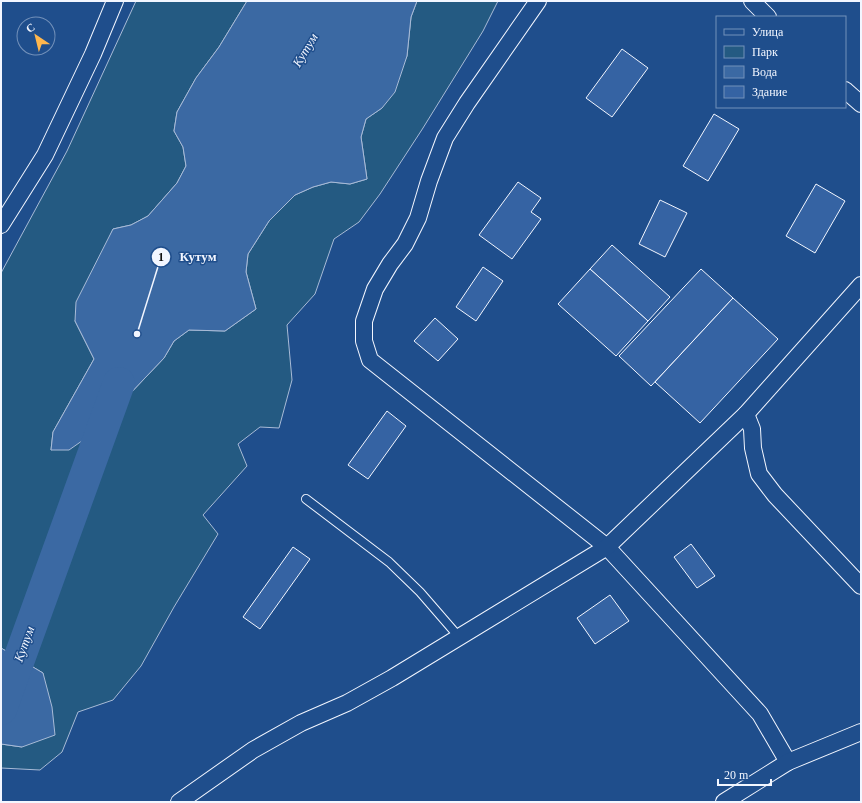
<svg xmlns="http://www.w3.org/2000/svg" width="862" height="803" viewBox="0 0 862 803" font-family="'Times New Roman',serif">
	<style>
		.green { fill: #245a82; stroke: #a8bbd7 }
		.water { fill: #3b69a3; stroke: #a8bbd7 }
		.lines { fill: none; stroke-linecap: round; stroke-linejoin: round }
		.river { stroke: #3b69a3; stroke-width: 32 }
		.building { fill: #3563a3; stroke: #f2f6ff }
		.lane-casing { stroke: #f2f6ff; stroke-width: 10 }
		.street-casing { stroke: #f2f6ff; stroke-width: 18 }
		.lane { stroke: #1f4e8c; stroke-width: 8 }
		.street { stroke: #1f4e8c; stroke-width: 16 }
		.labels { text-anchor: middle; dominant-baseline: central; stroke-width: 3; stroke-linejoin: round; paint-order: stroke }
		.water-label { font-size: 13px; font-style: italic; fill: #f2f6ff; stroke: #1f4e8c }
		.leader { fill: none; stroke: #f2f6ff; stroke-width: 1.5 }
		.callout-dot { fill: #f2f6ff; stroke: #1f4e8c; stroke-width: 1.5 }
		.mark-label { font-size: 12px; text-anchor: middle; font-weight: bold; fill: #111 }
		.callout-label { font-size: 13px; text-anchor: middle; font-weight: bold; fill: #f2f6ff; stroke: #1f4e8c; stroke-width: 3; stroke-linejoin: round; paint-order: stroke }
	</style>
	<rect width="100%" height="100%" fill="#1f4e8c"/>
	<polygon class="green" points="136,1 247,1 219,47 196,78 177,112 174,131 183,147 186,166 177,183 148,216 131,225 113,229 75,321 94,359 53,432 51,450 116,417 125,399 164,358 174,341 189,330 225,331 256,309 246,272 248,254 269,221 295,195 313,187 331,182 350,184 367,179 361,137 366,119 382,108 407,56 411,17 417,1 498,1 483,31 423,128 380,194 359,222 334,239 315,294 287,325 292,380 279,428 260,427 238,444 247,466 203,515 218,534 174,607 141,666 113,700 78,712 62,752 40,770 1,768 1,744 22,747 43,673 1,648 1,273 67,151"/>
	<g class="water">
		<polygon points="247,1 417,1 411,17 407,56 395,92 382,108 366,119 361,137 367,179 350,184 331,182 313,187 295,195 269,221 248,254 246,272 256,309 225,331 189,330 174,341 164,358 125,399 116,417 69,450 51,450 53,432 94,359 75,321 76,302 113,229 131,225 148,216 177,183 186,166 183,147 174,131 177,112 196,78 219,47"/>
		<polygon points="1,648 43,673 52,707 55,735 22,747 1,744"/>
	</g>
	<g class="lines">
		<polyline class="river" points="1,709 119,383"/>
	</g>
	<g class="building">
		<polygon points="622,49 648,68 612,117 586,98"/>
		<polygon points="714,114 739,129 708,181 683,166"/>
		<polygon points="518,182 541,198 531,212 541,219 512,259 479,235"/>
		<polygon points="816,184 845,201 815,253 786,236"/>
		<polygon points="660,200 687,213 665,257 639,244"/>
		<polygon points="612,245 670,297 648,321 590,269"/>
		<polygon points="483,267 503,281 476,321 456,307"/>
		<polygon points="590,269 648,321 616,356 558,304"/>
		<polygon points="701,269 733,298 651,386 619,356"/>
		<polygon points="733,298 778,339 700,423 655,382"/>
		<polygon points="435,318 458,339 438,361 414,341"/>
		<polygon points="387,411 406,426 368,479 348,465"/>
		<polygon points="691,544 715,576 697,588 674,557"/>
		<polygon points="293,547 310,559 260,629 243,617"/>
		<polygon points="610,595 629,621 595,644 577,618"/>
	</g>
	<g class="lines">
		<g class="lane-casing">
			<polyline id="lane" points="306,499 389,562 420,592 459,637"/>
		</g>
		<g class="street-casing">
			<g id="street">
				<polyline points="538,1 467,103 445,138 429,181 418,218 405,244 390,264 375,289 364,321 364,341 370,360 607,547 760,714 788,762"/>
				<polyline points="752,1 768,17"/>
				<polyline points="845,90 861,104"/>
				<polyline points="1,225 45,155 93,54 115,1"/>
				<polyline points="746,414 752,429 753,448 759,474 775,495 861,586"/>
				<polyline points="179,802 253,750 301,723 347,703 392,678 607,547 746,414 861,285"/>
				<polyline points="724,802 788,762 861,732"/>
			</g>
		</g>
		<use href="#lane" class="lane"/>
		<use href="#street" class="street"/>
	</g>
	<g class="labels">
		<g class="water-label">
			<text transform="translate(305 50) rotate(-59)">Кутум</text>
			<text transform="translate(24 644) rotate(-70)">Кутум</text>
		</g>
	</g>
	<path class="leader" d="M137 334L161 257"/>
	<g class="callout-dot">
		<circle cx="137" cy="334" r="4"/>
		<circle cx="161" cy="257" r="10"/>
	</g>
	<g class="mark-label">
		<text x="161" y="261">1</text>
	</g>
	<g class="callout-label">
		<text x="198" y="261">Кутум</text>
	</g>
	<rect width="862" height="803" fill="none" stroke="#f2f6ff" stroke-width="4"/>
	<rect x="716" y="16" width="130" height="92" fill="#1f4e8c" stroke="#7391ba"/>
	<rect x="724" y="29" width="20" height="6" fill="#1f4e8c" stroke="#7391ba"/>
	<text x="752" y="36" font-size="12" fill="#f2f6ff">Улица</text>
	<rect x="724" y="46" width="20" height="12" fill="#245a82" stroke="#7391ba"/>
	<text x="752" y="56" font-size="12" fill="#f2f6ff">Парк</text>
	<rect x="724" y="66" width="20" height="12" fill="#3b69a3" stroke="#7391ba"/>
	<text x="752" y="76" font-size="12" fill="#f2f6ff">Вода</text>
	<rect x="724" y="86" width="20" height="12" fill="#3563a3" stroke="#7391ba"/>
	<text x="752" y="96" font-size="12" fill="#f2f6ff">Здание</text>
	<g transform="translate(36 36) rotate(325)"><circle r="19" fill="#1f4e8c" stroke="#7391ba"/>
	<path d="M0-3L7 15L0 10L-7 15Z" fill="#ffb74d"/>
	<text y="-6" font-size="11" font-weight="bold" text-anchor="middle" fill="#f2f6ff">С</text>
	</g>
	<path d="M718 779v6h53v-6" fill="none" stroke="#f2f6ff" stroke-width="2"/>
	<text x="724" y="779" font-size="12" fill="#f2f6ff" stroke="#1f4e8c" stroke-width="3" paint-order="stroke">20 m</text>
</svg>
